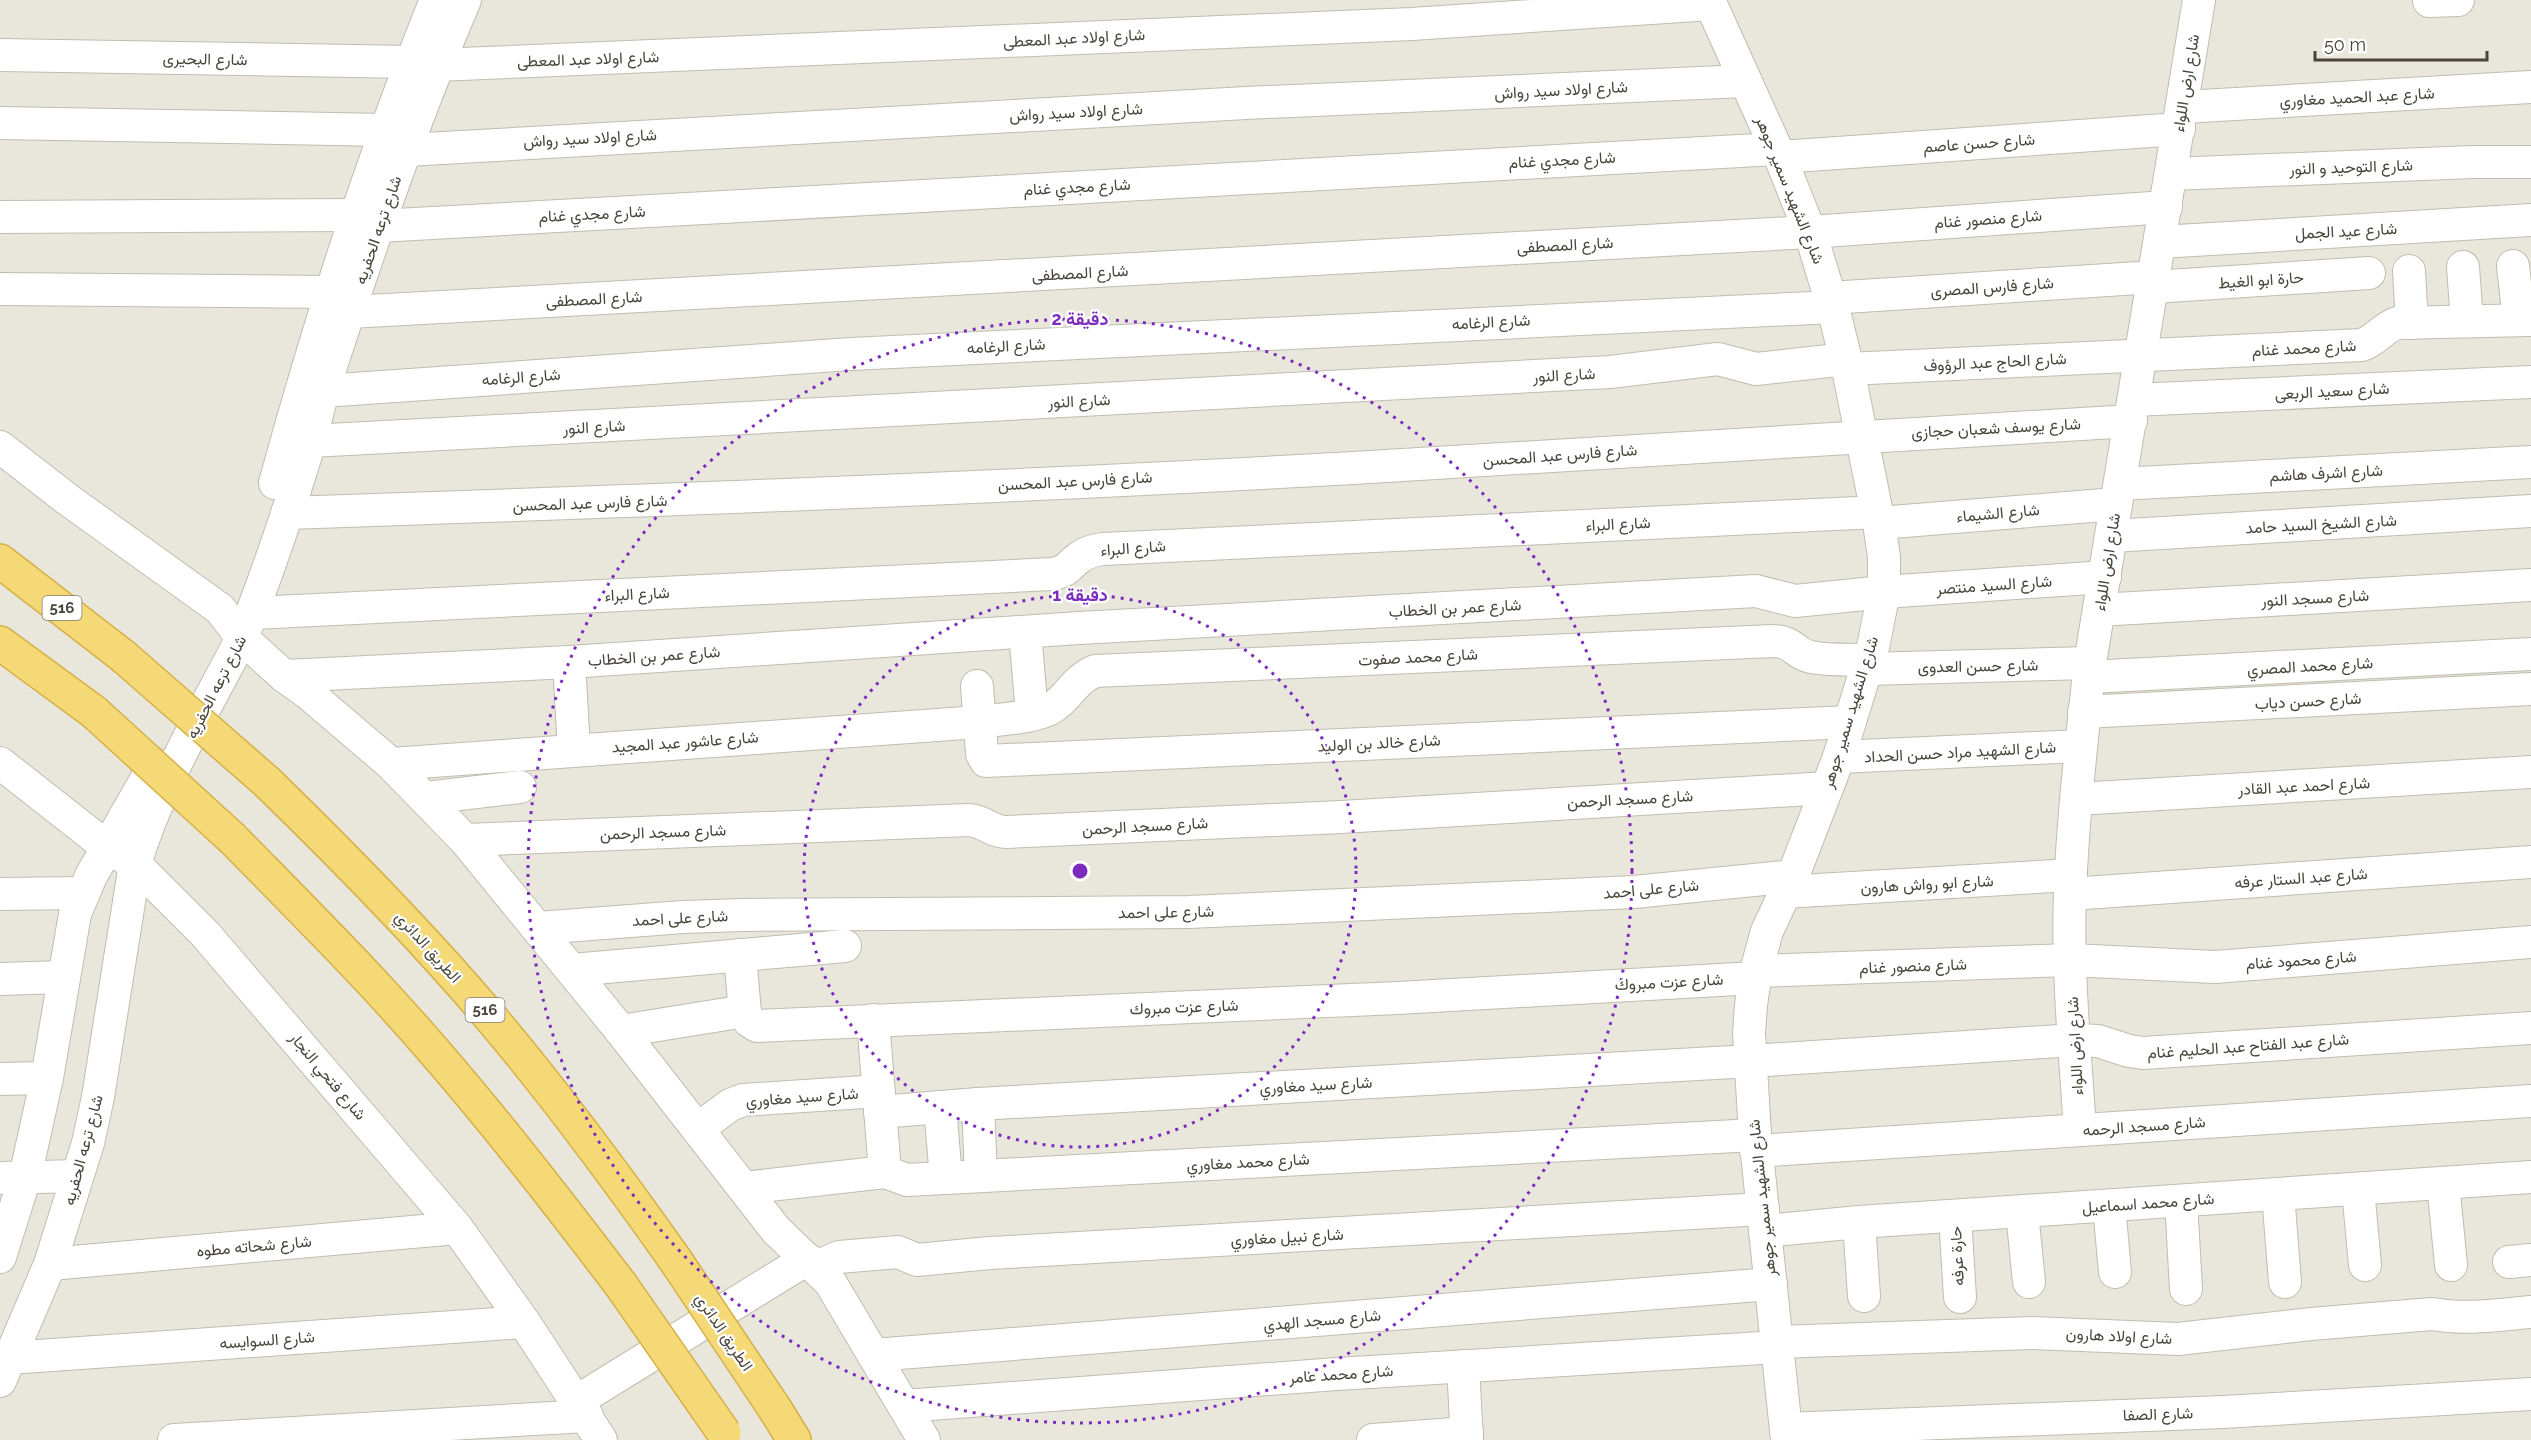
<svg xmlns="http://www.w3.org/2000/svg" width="2531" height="1440" viewBox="0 0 2531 1440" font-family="Raleway,Vazirmatn,sans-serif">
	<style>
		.residential { fill: #e9e6db }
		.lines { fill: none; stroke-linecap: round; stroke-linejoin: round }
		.minor-casing { stroke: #c0bcaf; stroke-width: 34 }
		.highway-casing { stroke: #d5b046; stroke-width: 36 }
		.minor { stroke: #fff; stroke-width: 32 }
		.highway { stroke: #f5d977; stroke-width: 33 }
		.highway-bridge-casing { stroke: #d5b046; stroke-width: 36; stroke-linecap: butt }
		.highway-bridge { stroke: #f5d977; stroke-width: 33 }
		.ring { fill: none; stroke: #7b2cbf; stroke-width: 3; stroke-dasharray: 3 6 }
		.labels { text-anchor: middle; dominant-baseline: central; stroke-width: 4.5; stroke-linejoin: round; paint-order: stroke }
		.shield { fill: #fff; stroke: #807d75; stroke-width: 1.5 }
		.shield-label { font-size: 15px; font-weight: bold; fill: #49453a }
		.street-label { font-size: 16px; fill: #49453a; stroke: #fff }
		.centre { fill: #7b2cbf; stroke: #fff; stroke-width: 3 }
		.ring-label { font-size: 18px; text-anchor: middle; font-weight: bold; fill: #7b2cbf; stroke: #fff; stroke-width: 4.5; stroke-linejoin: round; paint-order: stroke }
	</style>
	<rect width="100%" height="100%" fill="#f5f3ec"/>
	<rect class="residential" x="0" y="0" width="2531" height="1440"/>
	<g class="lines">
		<g class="minor-casing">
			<g id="minor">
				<polyline points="1709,0 1780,157 1810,232 1833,307 1848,369 1879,523 1884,557 1884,592 1873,647 1839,757 1793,876 1767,931 1756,971 1751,1005 1749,1033 1755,1135 1787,1440"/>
				<polyline points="2429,1 2458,0"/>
				<polyline points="0,55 411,62"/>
				<polyline points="437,65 1412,24 1711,4"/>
				<polyline points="2183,107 2531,87"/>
				<polyline points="0,123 388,130"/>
				<polyline points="406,150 1246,103 1745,81"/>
				<polyline points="1780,157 2179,129"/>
				<polyline points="2171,174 2473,162 2531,162"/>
				<polyline points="0,217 357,215"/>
				<polyline points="378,226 1776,149"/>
				<polyline points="2160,242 2531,220"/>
				<polyline points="2513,266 2519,320"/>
				<polyline points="2463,267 2467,321"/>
				<polyline points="2409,271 2412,323"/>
				<polyline points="2153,287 2369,273"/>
				<polyline points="0,289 330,292"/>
				<polyline points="1830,298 2154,277"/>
				<polyline points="349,312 1810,232 2166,207"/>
				<path d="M 1848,369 L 2362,345 C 2376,340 2383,328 2397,323 L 2531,320"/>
				<polyline points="324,391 851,354 1833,307"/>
				<polyline points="2134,400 2531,382"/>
				<polyline points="310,441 1610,372 1718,359 1756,369 1846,359"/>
				<polyline points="0,447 67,499 220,609 242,638 284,676 309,694 391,764 465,840 621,1031 776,1230 830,1282 924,1440"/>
				<path d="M 275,483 C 320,319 372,157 436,0"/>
				<polyline points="2120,484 2531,462"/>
				<path d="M 287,513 C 643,501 998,488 1353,468 C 1612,453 1871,435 2131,421"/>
				<polyline points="1879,523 2116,504"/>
				<polyline points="2112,536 2531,511"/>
				<polyline points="2099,610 2531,585"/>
				<path d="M 252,613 L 1052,574 C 1070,571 1068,565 1080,557 C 1087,552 1095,550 1103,549 L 1877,512"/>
				<polyline points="1025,632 1032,714"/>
				<polyline points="569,662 574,750"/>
				<polyline points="1866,669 2090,663"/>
				<polyline points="284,676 569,662 1079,628 1756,591 1795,601 1884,592 2105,577"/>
				<polyline points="2089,677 2531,654"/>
				<polyline points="977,686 982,754 986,761 1850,722"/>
				<polyline points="2084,712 2531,689"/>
				<polyline points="1839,757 2080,746"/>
				<polyline points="0,763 107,847 135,864 206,935 457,1228 524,1322 601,1440"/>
				<path d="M 391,764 L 979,722 C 1000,719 1036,718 1053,707 C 1069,697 1073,681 1095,671 L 1773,641 C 1793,641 1795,654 1811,657 C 1829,661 1850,659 1869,660"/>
				<polyline points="426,798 520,787"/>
				<polyline points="2077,799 2531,772"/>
				<path d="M 465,840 L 969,820 C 984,821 992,832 1006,832 L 1341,817 L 1827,788"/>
				<polyline points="1784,892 2071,875"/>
				<polyline points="0,894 83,893"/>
				<polyline points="2070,894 2531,862"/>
				<polyline points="538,928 683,917 742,915 1189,912 1634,892 1793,876"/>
				<polyline points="740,955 745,1013"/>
				<polyline points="572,970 845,946"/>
				<polyline points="1756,971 2071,960 2215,967 2531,942"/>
				<polyline points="0,979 63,977"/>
				<polyline points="873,1020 885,1172"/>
				<polyline points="621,1031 739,1012 745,1013 749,1021 757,1026 1398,998 1755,978"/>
				<polyline points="0,1079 47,1078"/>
				<polyline points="978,1104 981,1176"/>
				<polyline points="940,1107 946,1178"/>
				<polyline points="880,1112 978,1104 1751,1061 2074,1040 2098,1041 2129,1051 2143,1053 2531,1028"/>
				<polyline points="698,1129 730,1105 743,1100 879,1091"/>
				<path d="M 2080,1130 C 2075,1051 2067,971 2070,892 C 2073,815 2082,739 2090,663 L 2199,0"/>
				<polyline points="1756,1151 2531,1101"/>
				<polyline points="0,1178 77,1176"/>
				<polyline points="2443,1183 2451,1265"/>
				<polyline points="744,1188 885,1172 907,1180 1755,1135"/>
				<polyline points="2358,1189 2365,1265"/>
				<polyline points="2278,1194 2285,1282"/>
				<polyline points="2181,1201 2186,1289"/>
				<polyline points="2109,1206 2115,1272"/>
				<polyline points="2022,1212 2029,1282"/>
				<polyline points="1955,1216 1960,1297"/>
				<polyline points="1859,1222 1864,1296"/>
				<polyline points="1765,1231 1859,1222 2531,1177"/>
				<polyline points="0,1257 25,1177 47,1078 75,914 91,876 155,764"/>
				<polyline points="2509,1262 2531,1260"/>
				<polyline points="50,1264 457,1228"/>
				<polyline points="816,1267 839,1257 898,1252 917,1260 990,1253 1763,1209"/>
				<path d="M 1777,1342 L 2032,1333 L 2178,1339 L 2311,1324 L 2432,1314 C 2466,1320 2497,1315 2531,1312"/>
				<polyline points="874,1355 1771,1284"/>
				<polyline points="9,1358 524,1322"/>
				<polyline points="1463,1366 1467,1440"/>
				<path d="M 0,1381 L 50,1264 L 88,1143 L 98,1097 L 135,864 C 159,785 204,711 242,638 C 267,575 289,510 309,445 C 315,426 318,407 324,388 C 366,257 411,126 465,0"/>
				<polyline points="577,1401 807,1259"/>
				<polyline points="904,1406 1337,1374 1778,1347"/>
				<polyline points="1786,1429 2223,1412 2531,1394"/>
				<polyline points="174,1440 587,1416"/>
				<polyline points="1373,1440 1467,1433"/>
			</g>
		</g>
		<g class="highway-casing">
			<g id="highway">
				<polyline points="0,561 123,656"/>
				<polyline points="0,643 94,712"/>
				<path d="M 267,782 C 343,856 417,931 486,1012 C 554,1092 616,1176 676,1261"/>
				<path d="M 233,839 C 279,886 325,932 370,980 C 460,1076 541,1180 621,1285"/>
				<polyline points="775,1409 794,1440"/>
			</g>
		</g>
		<use href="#minor" class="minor"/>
		<use href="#highway" class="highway"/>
		<g class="highway-bridge-casing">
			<g id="highway-bridge">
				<polyline points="123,656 267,782"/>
				<polyline points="94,712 233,839"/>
				<polyline points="676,1261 775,1409"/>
				<polyline points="621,1285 724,1433"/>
			</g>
		</g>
		<use href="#highway-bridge" class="highway-bridge"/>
	</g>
	<g class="ring">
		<circle cx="1080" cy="871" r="276"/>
		<circle cx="1080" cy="871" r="552"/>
	</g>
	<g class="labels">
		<g class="shield">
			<rect x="42.5" y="596" width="39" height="24" rx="4.5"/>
			<rect x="465.5" y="998" width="39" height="24" rx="4.5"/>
		</g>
		<g class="shield-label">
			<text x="62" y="608">516</text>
			<text x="485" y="1010">516</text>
		</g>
		<g class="street-label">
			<text transform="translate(1074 38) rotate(-3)">شارع اولاد عبد المعطى</text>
			<text transform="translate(205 59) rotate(1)">شارع البحيرى</text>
			<text transform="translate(588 59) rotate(-2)">شارع اولاد عبد المعطى</text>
			<text transform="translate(2186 83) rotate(-81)">شارع ارض اللواء</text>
			<text transform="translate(1561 90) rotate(-3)">شارع اولاد سيد رواش</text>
			<text transform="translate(2357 97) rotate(-3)">شارع عبد الحميد مغاوري</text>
			<text transform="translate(1076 112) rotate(-3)">شارع اولاد سيد رواش</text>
			<text transform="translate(590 138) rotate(-3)">شارع اولاد سيد رواش</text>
			<text transform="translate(1979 143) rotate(-4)">شارع حسن عاصم</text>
			<text transform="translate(1562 160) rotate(-3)">شارع مجدي غنام</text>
			<text transform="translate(2351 167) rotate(-2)">شارع التوحيد و النور</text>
			<text transform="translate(1077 187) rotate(-3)">شارع مجدي غنام</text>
			<text transform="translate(1790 190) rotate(68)">شارع الشهيد سمير جوهر</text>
			<text transform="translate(592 214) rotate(-3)">شارع مجدي غنام</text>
			<text transform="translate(1988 219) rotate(-4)">شارع منصور غنام</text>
			<text transform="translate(378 230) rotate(-71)">شارع ترعه الحفريه</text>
			<text transform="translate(2346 231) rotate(-3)">شارع عيد الجمل</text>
			<text transform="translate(1565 245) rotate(-3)">شارع المصطفى</text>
			<text transform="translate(1080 273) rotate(-3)">شارع المصطفى</text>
			<text transform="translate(2261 280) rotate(-4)">حارة ابو الغيط</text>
			<text transform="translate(1992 287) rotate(-4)">شارع فارس المصرى</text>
			<text transform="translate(594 299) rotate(-3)">شارع المصطفى</text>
			<text transform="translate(1491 322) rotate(-3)">شارع الرغامه</text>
			<text transform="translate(1006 346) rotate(-3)">شارع الرغامه</text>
			<text transform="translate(2304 348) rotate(-3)">شارع محمد غنام</text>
			<text transform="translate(1995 362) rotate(-3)">شارع الحاج عبد الرؤوف</text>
			<text transform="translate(1564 375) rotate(-3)">شارع النور</text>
			<text transform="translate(521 377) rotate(-4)">شارع الرغامه</text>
			<text transform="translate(2332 391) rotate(-3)">شارع سعيد الربعى</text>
			<text transform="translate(1079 401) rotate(-3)">شارع النور</text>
			<text transform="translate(594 427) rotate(-3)">شارع النور</text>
			<text transform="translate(1996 428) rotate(-3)">شارع يوسف شعبان حجازى</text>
			<text transform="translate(1560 455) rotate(-4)">شارع فارس عبد المحسن</text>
			<text transform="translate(2326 473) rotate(-3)">شارع اشرف هاشم</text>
			<text transform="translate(1075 481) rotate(-3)">شارع فارس عبد المحسن</text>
			<text transform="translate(590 503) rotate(-2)">شارع فارس عبد المحسن</text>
			<text transform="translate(1998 513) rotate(-5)">شارع الشيماء</text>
			<text transform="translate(1618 524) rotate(-3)">شارع البراء</text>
			<text transform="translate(2321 524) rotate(-3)">شارع الشيخ السيد حامد</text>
			<text transform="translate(1133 548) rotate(-4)">شارع البراء</text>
			<text transform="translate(2107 562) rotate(-81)">شارع ارض اللواء</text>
			<text transform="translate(1994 585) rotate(-4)">شارع السيد منتصر</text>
			<text transform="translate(637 594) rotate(-3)">شارع البراء</text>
			<text transform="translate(2315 598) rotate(-3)">شارع مسجد النور</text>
			<text transform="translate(1455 608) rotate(-3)">شارع عمر بن الخطاب</text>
			<text transform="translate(654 656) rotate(-4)">شارع عمر بن الخطاب</text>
			<text transform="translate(1418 657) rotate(-3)">شارع محمد صفوت</text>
			<text transform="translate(1978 666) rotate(-1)">شارع حسن العدوى</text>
			<text transform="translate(2310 666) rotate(-3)">شارع محمد المصري</text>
			<text transform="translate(216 687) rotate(-63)">شارع ترعه الحفريه</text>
			<text transform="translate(2308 701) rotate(-3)">شارع حسن دياب</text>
			<text transform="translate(1850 712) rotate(-73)">شارع الشهيد سمير جوهر</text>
			<text transform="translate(685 742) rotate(-4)">شارع عاشور عبد المجيد</text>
			<text transform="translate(1379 743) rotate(-3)">شارع خالد بن الوليد</text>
			<text transform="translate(1960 752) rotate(-3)">شارع الشهيد مراد حسن الحداد</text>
			<text transform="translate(2304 786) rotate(-3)">شارع احمد عبد القادر</text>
			<text transform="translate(1630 799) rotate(-3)">شارع مسجد الرحمن</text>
			<text transform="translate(1145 826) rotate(-3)">شارع مسجد الرحمن</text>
			<text transform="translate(663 832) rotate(-2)">شارع مسجد الرحمن</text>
			<text transform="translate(2301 878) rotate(-4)">شارع عبد الستار عرفه</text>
			<text transform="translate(1927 884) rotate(-3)">شارع ابو رواش هارون</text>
			<text transform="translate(1651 889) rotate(-5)">شارع على احمد</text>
			<text transform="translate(1166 912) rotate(-1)">شارع على احمد</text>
			<text transform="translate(680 918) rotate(-3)">شارع على احمد</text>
			<text transform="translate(428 947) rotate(48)">الطريق الدائري</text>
			<text transform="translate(2301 960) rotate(-4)">شارع محمود غنام</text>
			<text transform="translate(1913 966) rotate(-2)">شارع منصور غنام</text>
			<text transform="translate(1669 982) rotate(-3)">شارع عزت مبروك</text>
			<text transform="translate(1184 1007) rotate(-2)">شارع عزت مبروك</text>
			<text transform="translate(2075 1046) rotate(-93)">شارع ارض اللواء</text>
			<text transform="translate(2248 1046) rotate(-4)">شارع عبد الفتاح عبد الحليم غنام</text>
			<text transform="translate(328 1076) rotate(50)">شارع فتحي النجار</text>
			<text transform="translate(1316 1085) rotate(-3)">شارع سيد مغاوري</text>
			<text transform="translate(802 1097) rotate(-4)">شارع سيد مغاوري</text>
			<text transform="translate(2144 1126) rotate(-4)">شارع مسجد الرحمه</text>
			<text transform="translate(83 1150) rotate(-75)">شارع ترعه الحفريه</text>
			<text transform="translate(1248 1162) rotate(-3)">شارع محمد مغاوري</text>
			<text transform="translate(1762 1198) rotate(-96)">شارع الشهيد سمير جوهر</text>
			<text transform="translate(2148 1203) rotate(-4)">شارع محمد اسماعيل</text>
			<text transform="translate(1287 1237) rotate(-3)">شارع نبيل مغاوري</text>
			<text transform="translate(254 1246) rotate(-5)">شارع شحاته مطوه</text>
			<text transform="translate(1957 1256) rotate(-93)">حارة عرفه</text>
			<text transform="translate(1322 1320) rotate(-5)">شارع مسجد الهدي</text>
			<text transform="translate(724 1332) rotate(56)">الطريق الدائري</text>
			<text transform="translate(2119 1336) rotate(3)">شارع اولاد هارون</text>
			<text transform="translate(267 1340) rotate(-4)">شارع السوايسه</text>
			<text transform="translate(1341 1374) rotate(-4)">شارع محمد عامر</text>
			<text transform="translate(2158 1414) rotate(-2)">شارع الصفا</text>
		</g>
	</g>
	<circle cx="1080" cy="871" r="9" class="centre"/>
	<g class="ring-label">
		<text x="1080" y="325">2 دقيقة</text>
		<text x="1080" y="601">1 دقيقة</text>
	</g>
	<path d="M2315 51v9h172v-9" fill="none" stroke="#49453a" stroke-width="3"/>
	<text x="2324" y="51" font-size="18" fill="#49453a" stroke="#ffffff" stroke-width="4.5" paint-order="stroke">50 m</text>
</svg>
